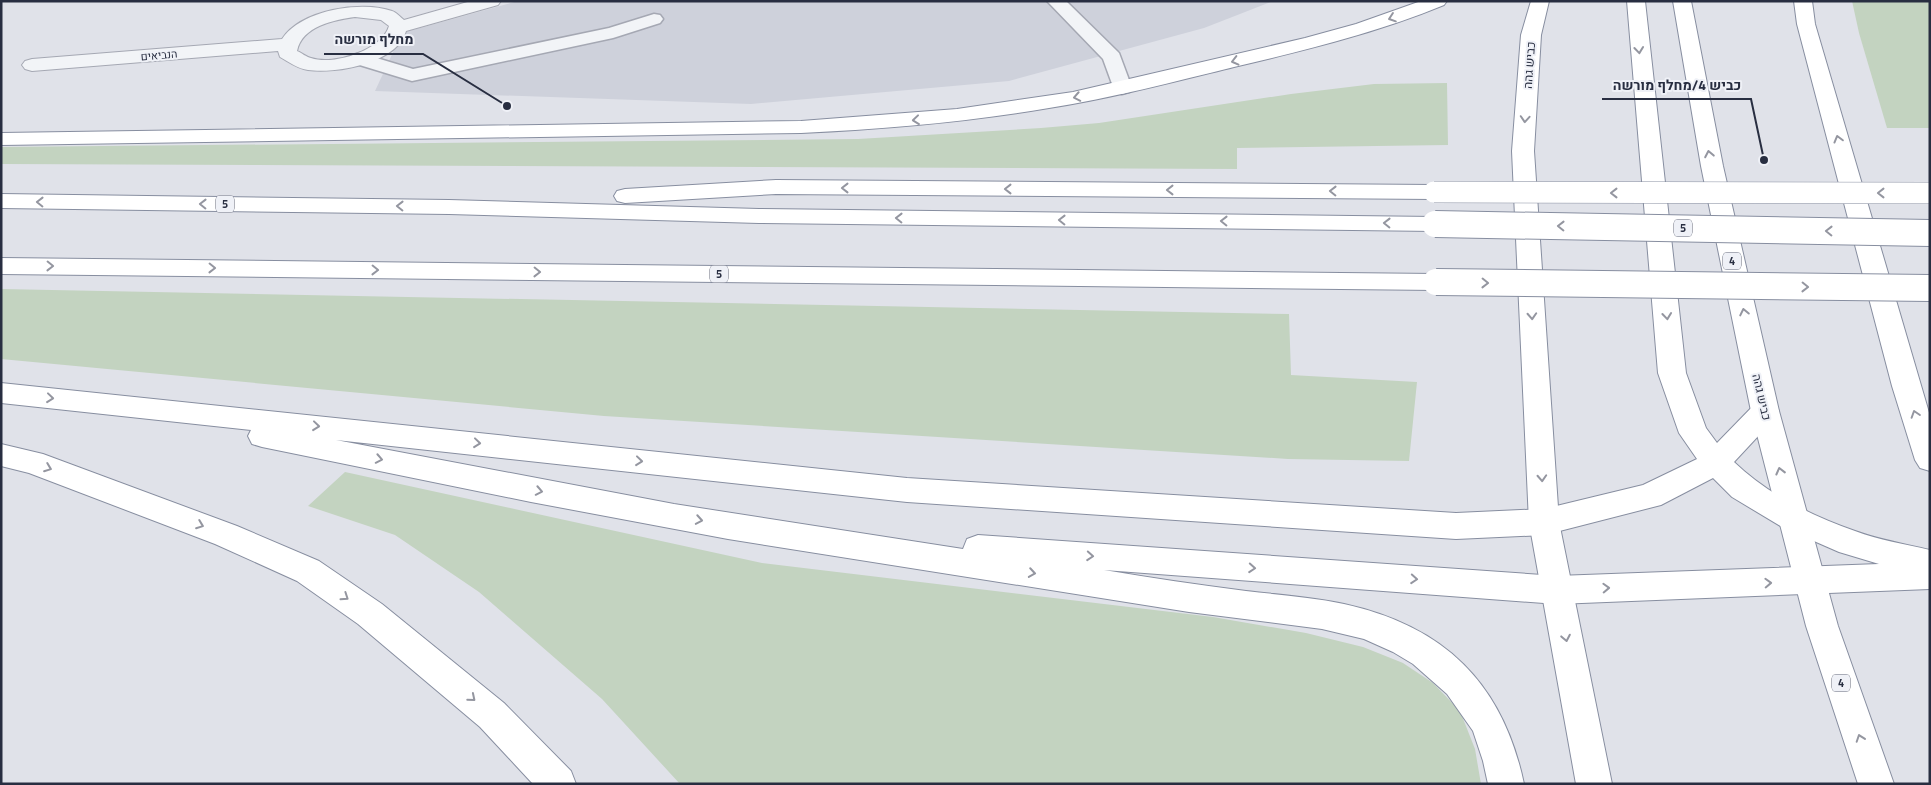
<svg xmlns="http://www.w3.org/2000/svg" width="1931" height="785" viewBox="0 0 1931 785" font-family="'Titillium Web',Heebo,sans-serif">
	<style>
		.built { fill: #ced1db }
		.green { fill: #c3d3c0 }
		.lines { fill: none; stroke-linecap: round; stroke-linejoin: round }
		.service-casing { stroke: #a5a8b3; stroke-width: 3 }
		.minor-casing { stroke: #a5a8b3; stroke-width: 2 }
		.trunk-casing { stroke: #878ea0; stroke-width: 2 }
		.motorway-casing { stroke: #878ea0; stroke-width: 2 }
		.service { fill: #f2f4f7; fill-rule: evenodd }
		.minor { fill: #f2f4f7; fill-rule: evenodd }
		.trunk { fill: #fff; fill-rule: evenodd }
		.motorway { fill: #fff; fill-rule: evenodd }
		.motorway-bridge-far1-casing { stroke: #878ea0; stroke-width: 22; stroke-linecap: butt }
		.motorway-bridge-casing { stroke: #878ea0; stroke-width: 28; stroke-linecap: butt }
		.motorway-bridge-far1 { stroke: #fff; stroke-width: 21 }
		.motorway-bridge { stroke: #fff; stroke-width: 26 }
		.oneway { stroke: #9496a0 }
		.labels { text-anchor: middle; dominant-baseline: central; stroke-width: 4; stroke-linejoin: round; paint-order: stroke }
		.far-street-label { font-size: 11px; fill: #282e41; stroke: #eff1f7 }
		.shield { fill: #eff1f7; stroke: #646878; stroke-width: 1 }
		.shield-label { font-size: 11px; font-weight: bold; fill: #282e41 }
		.street-label { font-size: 12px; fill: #282e41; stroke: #eff1f7 }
		.leader { fill: none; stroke: #282e41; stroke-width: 2 }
		.callout-dot { fill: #282e41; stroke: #eff1f7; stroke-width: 2 }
		.callout-label { font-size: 14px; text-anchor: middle; font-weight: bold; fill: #282e41; stroke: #eff1f7; stroke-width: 4; stroke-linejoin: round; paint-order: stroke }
	</style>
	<rect width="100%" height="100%" fill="#e0e2e9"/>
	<polygon class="built" points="518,1 1273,1 1204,28 1009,81 751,104 375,91 402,33"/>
	<g class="green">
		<polygon points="1852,1 1930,1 1930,128 1887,128 1859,33"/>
		<polygon points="1447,83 1448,145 1237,148 1237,169 1,164 1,147 858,139 1041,128 1099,123 1291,94 1374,84"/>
		<polygon points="1,289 1289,314 1291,375 1417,382 1409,461 1288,459 604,416 1,359"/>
		<polygon points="345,472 762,563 1213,617 1306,633 1363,647 1403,663 1433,683 1460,711 1475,749 1481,784 680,784 602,699 479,592 395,535 308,506"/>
	</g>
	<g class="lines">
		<g class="service-casing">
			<g id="service">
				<polygon points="1047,1 1066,1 1119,53 1132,88 1129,92 1122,94 1115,92 1103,59"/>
				<polygon points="654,14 660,15 663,19 660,23 613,38 412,81 353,63 351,59 353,55 360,53 413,69 609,28"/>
			</g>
		</g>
		<g class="minor-casing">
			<path id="minor" d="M 471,1 L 501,1 L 498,5 L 406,31 C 398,63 336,74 308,70 C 298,69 289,62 280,57 L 278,51 L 32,71 L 25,69 L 22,65 L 25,61 L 32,59 L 282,39 C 301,10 361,0 392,11 C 396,12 400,17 404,20 ZM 355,17 L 381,20 L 389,26 C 382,50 334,66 311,58 C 306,57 302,53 297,51 C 302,26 334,20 355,17 Z"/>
		</g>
		<g class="trunk-casing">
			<g id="trunk">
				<polygon points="1531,1 1549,1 1541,35 1534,151 1559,522 1612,784 1576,784 1529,522 1512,151 1521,35"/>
				<polygon points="1673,1 1691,1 1723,166 1779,411 1838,626 1894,784 1858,784 1806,626 1751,411 1701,166"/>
			</g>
		</g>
		<g class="motorway-casing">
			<g id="motorway">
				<path d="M 1421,1 L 1447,1 L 1444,5 C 1376,33 1306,50 1234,67 C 1173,82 1112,98 1049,108 C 967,122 884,129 801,133 L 1,145 L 1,133 L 801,121 L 957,109 L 1073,92 L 1305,38 L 1356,24 Z"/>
				<path d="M 1627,1 L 1645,1 L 1686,373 L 1706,428 L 1717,443 L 1755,404 L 1765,400 L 1775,404 L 1779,411 L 1775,418 L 1734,462 C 1767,494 1812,516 1855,531 C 1879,540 1905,544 1930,550 L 1930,589 L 1557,604 L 1104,570 C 1151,578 1199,585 1246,591 C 1279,595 1312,597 1344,604 C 1444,626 1503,683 1524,784 L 1488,784 L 1483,761 L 1473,731 L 1447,694 L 1413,664 L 1393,652 L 1364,639 L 1322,629 L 1189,612 L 728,539 L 531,502 L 262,447 L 252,444 L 248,436 L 251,430 L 1,403 L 1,383 L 907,478 L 1456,513 L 1544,509 L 1643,485 L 1697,459 L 1679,433 L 1658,373 ZM 336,440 L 907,502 L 1456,539 L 1544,535 L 1661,505 L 1713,478 L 1732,497 L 1782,527 L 1839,552 L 1879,564 L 1557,576 L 978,535 L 967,539 L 963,549 L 674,504 Z"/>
				<polygon points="1794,1 1812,1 1815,24 1930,416 1930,471 1920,468 1915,460 1892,386 1797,24"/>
				<polygon points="776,180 1434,185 1442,187 1445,192 1442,197 1434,199 776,194 625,203 617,201 614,196 617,191 625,189"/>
				<polygon points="1,194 449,200 759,209 1435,217 1443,219 1447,224 1443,229 1435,231 759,223 449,214 1,208"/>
				<polygon points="1,258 1436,274 1445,276 1448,282 1445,288 1436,290 1,274"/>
				<polygon points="1,444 43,454 237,526 319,561 382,604 504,703 571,771 576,784 533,784 480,727 358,624 297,581 215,544 29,473 1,466"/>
			</g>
		</g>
		<use href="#service" class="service"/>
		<use href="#minor" class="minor"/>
		<use href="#trunk" class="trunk"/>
		<use href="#motorway" class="motorway"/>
		<g class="motorway-bridge-far1-casing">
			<polyline id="motorway-bridge-far1" points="1434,192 1930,193"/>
		</g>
		<g class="motorway-bridge-casing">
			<g id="motorway-bridge">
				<polyline points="1435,224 1930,233"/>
				<polyline points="1436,282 1930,288"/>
			</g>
		</g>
		<use href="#motorway-bridge-far1" class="motorway-bridge-far1"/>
		<use href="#motorway-bridge" class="motorway-bridge"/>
	</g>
	<defs><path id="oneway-chevron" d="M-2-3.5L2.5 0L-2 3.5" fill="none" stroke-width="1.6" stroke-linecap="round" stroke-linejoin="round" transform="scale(1.25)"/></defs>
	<g class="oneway">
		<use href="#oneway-chevron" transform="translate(1392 18) rotate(161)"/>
		<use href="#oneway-chevron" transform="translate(1639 50) rotate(84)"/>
		<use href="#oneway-chevron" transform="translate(1235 61) rotate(166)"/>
		<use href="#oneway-chevron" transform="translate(1077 97) rotate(169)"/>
		<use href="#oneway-chevron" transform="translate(1525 119) rotate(94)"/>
		<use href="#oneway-chevron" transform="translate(916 120) rotate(174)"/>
		<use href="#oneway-chevron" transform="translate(1838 139) rotate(-105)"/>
		<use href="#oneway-chevron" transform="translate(1709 154) rotate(-101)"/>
		<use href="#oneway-chevron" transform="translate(845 188) rotate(-180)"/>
		<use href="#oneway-chevron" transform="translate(1008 189) rotate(-180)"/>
		<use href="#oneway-chevron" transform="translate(1170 190) rotate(-180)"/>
		<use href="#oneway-chevron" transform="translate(1333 191) rotate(-179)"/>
		<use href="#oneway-chevron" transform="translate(1614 193) rotate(-180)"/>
		<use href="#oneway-chevron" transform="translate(1881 193) rotate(-180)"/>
		<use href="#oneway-chevron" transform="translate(40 202) rotate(-179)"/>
		<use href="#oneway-chevron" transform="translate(203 204) rotate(-179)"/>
		<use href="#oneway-chevron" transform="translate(400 206) rotate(-179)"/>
		<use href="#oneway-chevron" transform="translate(899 218) rotate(-179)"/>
		<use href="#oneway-chevron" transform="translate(1062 220) rotate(-179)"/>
		<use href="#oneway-chevron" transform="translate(1224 221) rotate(-179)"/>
		<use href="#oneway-chevron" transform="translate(1387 223) rotate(-179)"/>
		<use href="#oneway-chevron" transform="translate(1561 226) rotate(-179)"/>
		<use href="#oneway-chevron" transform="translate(1829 231) rotate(-179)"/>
		<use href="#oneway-chevron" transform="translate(50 266) rotate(1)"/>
		<use href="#oneway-chevron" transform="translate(212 268) rotate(1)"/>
		<use href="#oneway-chevron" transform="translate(375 270) rotate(1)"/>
		<use href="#oneway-chevron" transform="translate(537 272) rotate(1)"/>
		<use href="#oneway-chevron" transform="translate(1485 283) rotate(1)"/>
		<use href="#oneway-chevron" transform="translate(1805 287) rotate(1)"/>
		<use href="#oneway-chevron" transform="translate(1744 312) rotate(-102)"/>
		<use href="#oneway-chevron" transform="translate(1532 316) rotate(87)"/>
		<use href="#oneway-chevron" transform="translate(1667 316) rotate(84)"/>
		<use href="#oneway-chevron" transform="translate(50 398) rotate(6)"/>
		<use href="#oneway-chevron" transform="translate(1915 414) rotate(-108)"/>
		<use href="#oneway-chevron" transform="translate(316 426) rotate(6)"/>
		<use href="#oneway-chevron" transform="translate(477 443) rotate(6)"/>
		<use href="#oneway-chevron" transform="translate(379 459) rotate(11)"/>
		<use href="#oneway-chevron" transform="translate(639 461) rotate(6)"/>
		<use href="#oneway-chevron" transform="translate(48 468) rotate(21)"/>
		<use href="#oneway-chevron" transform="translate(1780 471) rotate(-104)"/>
		<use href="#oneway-chevron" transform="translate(1542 478) rotate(87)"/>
		<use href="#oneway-chevron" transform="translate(539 491) rotate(11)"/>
		<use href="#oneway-chevron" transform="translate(699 520) rotate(10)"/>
		<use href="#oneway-chevron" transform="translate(200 525) rotate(21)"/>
		<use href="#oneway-chevron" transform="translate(1090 556) rotate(4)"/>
		<use href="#oneway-chevron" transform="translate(1252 568) rotate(4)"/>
		<use href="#oneway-chevron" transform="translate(1032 573) rotate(9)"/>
		<use href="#oneway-chevron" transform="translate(1414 579) rotate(4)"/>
		<use href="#oneway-chevron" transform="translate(1768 583) rotate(-2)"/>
		<use href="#oneway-chevron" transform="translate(1606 588) rotate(-2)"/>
		<use href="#oneway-chevron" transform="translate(345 597) rotate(34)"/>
		<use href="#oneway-chevron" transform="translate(1566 638) rotate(79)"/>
		<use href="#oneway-chevron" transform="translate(472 698) rotate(40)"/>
		<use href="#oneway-chevron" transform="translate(1860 738) rotate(-109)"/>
	</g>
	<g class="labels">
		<g class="far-street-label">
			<text transform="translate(159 55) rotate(-5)">הנביאים</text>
		</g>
		<g class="shield">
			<rect x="216" y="195.5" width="18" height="17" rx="4"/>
			<rect x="1674" y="219.5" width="18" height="17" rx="4"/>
			<rect x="1723" y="252.5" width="18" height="17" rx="4"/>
			<rect x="710" y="265.5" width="18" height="17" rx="4"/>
			<rect x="1832" y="674.5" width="18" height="17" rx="4"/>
		</g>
		<g class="shield-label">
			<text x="225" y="204">5</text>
			<text x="1683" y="228">5</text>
			<text x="1732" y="261">4</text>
			<text x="719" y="274">5</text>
			<text x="1841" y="683">4</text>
		</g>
		<g class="street-label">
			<text transform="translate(1529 65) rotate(-86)">כביש גהה</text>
			<text transform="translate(1762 397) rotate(77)">כביש גהה</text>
		</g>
	</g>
	<path class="leader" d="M507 106L423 54H324M1764 160L1751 99H1602"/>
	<g class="callout-dot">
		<circle cx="507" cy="106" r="5"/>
		<circle cx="1764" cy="160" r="5"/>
	</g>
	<g class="callout-label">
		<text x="374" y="44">מחלף מורשה</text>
		<text x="1677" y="90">כביש 4/מחלף מורשה</text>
	</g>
	<rect width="1931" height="785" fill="none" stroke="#282e41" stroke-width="5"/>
</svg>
